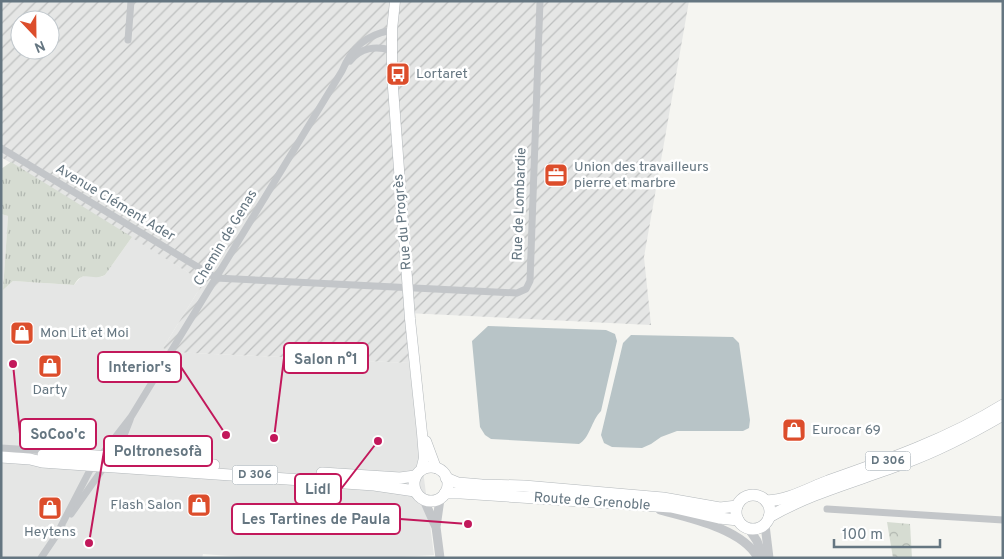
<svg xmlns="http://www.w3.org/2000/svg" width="1004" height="559" viewBox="0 0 1004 559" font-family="Overpass,sans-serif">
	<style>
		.built { fill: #e5e6e5 }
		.industrial { fill: url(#industrial-furrows); fill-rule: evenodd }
		.grass { fill: url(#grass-tufts) }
		.forest { fill: url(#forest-crowns) }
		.water { fill: #b8c4c7 }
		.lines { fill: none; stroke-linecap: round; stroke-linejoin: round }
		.secondary-casing { stroke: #b3b8bb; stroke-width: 11 }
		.primary-casing { stroke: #b3b8bb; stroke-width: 12 }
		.minor { stroke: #c3c6c9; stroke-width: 7 }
		.tertiary { stroke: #c3c6c9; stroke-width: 9 }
		.secondary { stroke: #fff; stroke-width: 10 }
		.primary { stroke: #fff; stroke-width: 11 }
		.labels { text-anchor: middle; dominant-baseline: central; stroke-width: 5; stroke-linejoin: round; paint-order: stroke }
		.shield { fill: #fff; stroke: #939fa7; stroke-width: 1 }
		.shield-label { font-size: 12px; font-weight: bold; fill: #657681 }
		.poi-label { font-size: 14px; fill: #657681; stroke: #fff; text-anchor: start }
		.street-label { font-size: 14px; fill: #657681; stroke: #fff }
		.leader { fill: none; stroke: #c2185b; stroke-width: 2 }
		.callout-dot { fill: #c2185b; stroke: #fff; stroke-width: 2 }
		.callout { fill: #fff; stroke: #c2185b; stroke-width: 2 }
		.callout-label { font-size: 15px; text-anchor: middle; font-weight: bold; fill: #657681 }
	</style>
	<defs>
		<pattern id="industrial-furrows" width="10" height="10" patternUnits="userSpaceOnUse" patternTransform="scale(1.25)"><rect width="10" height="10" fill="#e5e6e5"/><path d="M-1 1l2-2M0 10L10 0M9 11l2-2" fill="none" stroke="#bdbfbf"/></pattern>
		<pattern id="grass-tufts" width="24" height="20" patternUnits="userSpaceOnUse" patternTransform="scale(1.25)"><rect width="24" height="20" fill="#d6dcd2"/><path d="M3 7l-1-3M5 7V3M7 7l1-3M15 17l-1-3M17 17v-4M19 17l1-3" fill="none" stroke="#b1b7b0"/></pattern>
		<pattern id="forest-crowns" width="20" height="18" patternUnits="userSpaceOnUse" patternTransform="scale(1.25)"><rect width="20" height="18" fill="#d6dcd2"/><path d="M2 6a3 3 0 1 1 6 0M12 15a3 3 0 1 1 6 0" fill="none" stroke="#b1b7b0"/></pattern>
	</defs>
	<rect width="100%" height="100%" fill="#f5f5f1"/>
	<polygon class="built" points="1,214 8,216 3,290 13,281 74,285 81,277 88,275 101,277 105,275 132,237 197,278 200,288 163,348 171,352 409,363 434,555 385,558 257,558 203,554 202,558 1,558"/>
	<path class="industrial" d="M 1,1 L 689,1 L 644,257 L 651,325 L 407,313 L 409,363 L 171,352 L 163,348 L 200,288 L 197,278 L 1,157 ZM 20,20 L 50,20 L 50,50 L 20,50 Z"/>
	<path class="grass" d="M 11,162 L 132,237 L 105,275 C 92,282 83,268 74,285 L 13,281 L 3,290 L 8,216 L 1,214 L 1,169 Z"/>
	<polygon class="forest" points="887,522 910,524 912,558 893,558"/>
	<g class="water">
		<path d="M 488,326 L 606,330 L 615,334 L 617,341 L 601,411 C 591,421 590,438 579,444 L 491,439 L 485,435 L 480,427 L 472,341 Z"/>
		<polygon points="631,335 733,337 739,343 750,420 749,428 743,431 677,431 661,437 651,444 642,448 612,447 604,443 601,435 623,343"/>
	</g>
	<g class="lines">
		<g class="secondary-casing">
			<g id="secondary">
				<polyline points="395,1 392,30 392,74 410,319 422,433 424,458 421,470"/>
				<polyline points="426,441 436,468"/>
			</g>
		</g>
		<g class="primary-casing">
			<g id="primary">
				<polyline points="43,455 70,454 214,465"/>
				<polyline points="1,457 30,459 42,462 374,485 415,491"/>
				<circle cx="431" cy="484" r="17"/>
				<polyline points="322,473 400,478 415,476"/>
				<polyline points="446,478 458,483 482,485 524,486 663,498 720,508 737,506"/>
				<polyline points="445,493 461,493 671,507 719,518 738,520"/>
				<circle cx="753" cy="512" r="17"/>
				<path d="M 766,501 C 789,500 807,489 828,481 C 888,460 948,439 1003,405"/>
				<path d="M 769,517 C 812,492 861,480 907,462 C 940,450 972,433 1003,415"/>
			</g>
		</g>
		<g class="minor">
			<polyline points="128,40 131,1"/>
			<path d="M 350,61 C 361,47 375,46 391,50"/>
			<polyline points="1,148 216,278 517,293 526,289 530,281 540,1"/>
			<polyline points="1,448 48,451"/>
			<polyline points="827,509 1003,520"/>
			<polyline points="71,514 121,443 130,420"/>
			<path d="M 59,530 L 90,470 L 131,417 L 342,71 C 352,47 366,35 392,30"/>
			<polyline points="41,558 62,527"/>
		</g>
		<g class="tertiary">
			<polyline points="440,499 436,527 440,558"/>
			<polyline points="424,500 435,525"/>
			<path d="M 660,510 C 690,518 743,529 758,558"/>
			<polyline points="765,525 769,558"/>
			<polyline points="749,529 757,541 763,558"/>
		</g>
		<use href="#secondary" class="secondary"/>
		<use href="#primary" class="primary"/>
	</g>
	<defs>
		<g id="bus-square" transform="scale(1.25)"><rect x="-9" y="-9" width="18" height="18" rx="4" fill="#dc4d2b" stroke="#fff"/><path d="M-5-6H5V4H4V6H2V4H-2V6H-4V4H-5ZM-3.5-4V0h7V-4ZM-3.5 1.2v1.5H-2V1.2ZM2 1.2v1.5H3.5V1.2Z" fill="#fff"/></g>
		<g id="office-square" transform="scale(1.25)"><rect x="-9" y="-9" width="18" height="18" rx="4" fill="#dc4d2b" stroke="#fff"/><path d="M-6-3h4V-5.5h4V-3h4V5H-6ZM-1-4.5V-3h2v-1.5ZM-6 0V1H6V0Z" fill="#fff"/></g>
		<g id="shop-square" transform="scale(1.25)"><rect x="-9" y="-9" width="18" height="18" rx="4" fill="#dc4d2b" stroke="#fff"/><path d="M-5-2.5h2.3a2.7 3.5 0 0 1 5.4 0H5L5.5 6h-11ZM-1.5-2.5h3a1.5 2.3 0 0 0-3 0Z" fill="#fff"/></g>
	</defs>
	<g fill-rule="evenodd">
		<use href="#bus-square" x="398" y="74"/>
		<use href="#office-square" x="556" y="175"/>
		<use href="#shop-square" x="22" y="333"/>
		<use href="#shop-square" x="50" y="366"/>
		<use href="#shop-square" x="794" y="430"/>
		<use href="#shop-square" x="199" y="505"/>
		<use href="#shop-square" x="50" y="508"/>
	</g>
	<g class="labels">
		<g class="shield">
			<rect x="865.5" y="451.5" width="45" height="19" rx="4"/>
			<rect x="232.5" y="465.5" width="45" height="19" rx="4"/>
		</g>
		<g class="shield-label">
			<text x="888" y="461">D 306</text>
			<text x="255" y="475">D 306</text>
		</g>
		<g class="poi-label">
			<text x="416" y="74">Lortaret</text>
			<text x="574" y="167">Union des travailleurs<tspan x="574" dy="16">pierre et marbre</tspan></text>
			<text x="40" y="333">Mon Lit et Moi</text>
			<text x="50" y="390" text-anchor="middle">Darty</text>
			<text x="812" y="430">Eurocar 69</text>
			<text x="182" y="505" text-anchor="end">Flash Salon</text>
			<text x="50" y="532" text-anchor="middle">Heytens</text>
		</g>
		<g class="street-label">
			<text transform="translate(115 203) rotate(31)">Avenue Clément Ader</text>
			<text transform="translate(520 204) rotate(-88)">Rue de Lombardie</text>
			<text transform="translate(403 222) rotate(-95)">Rue du Progrès</text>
			<text transform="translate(226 238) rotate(-59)">Chemin de Genas</text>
			<text transform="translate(592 502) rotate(4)">Route de Grenoble</text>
		</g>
	</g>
	<path class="leader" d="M274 438L284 358M226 435L181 367M13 364L20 434M89 543L104 451M378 441L341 489M468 524L400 519"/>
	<g class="callout-dot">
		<circle cx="274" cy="438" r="5"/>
		<circle cx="226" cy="435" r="5"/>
		<circle cx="13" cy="364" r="5"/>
		<circle cx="89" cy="543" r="5"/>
		<circle cx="378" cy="441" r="5"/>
		<circle cx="468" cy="524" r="5"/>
	</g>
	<g class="callout">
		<rect x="284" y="343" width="84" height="30" rx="5"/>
		<rect x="98" y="352" width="83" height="30" rx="5"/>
		<rect x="20" y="419" width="76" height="30" rx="5"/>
		<rect x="104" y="436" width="108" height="30" rx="5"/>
		<rect x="295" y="474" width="46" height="30" rx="5"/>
		<rect x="232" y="504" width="168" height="30" rx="5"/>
	</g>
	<g class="callout-label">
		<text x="326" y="364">Salon n°1</text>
		<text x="140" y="372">Interior's</text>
		<text x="58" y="439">SoCoo'c</text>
		<text x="158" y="456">Poltronesofà</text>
		<text x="318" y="494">Lidl</text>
		<text x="316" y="524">Les Tartines de Paula</text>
	</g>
	<rect width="1004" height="559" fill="none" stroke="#657681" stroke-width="5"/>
	<g transform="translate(35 35) rotate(158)"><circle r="24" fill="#ffffff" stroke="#c1c8cd"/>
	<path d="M0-4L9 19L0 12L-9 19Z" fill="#dc4d2b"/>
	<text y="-8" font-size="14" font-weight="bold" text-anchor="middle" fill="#657681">N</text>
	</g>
	<path d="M834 539v8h106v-8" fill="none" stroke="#657681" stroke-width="2.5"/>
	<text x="842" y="539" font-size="15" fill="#657681" stroke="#ffffff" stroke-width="4" paint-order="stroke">100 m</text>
</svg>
